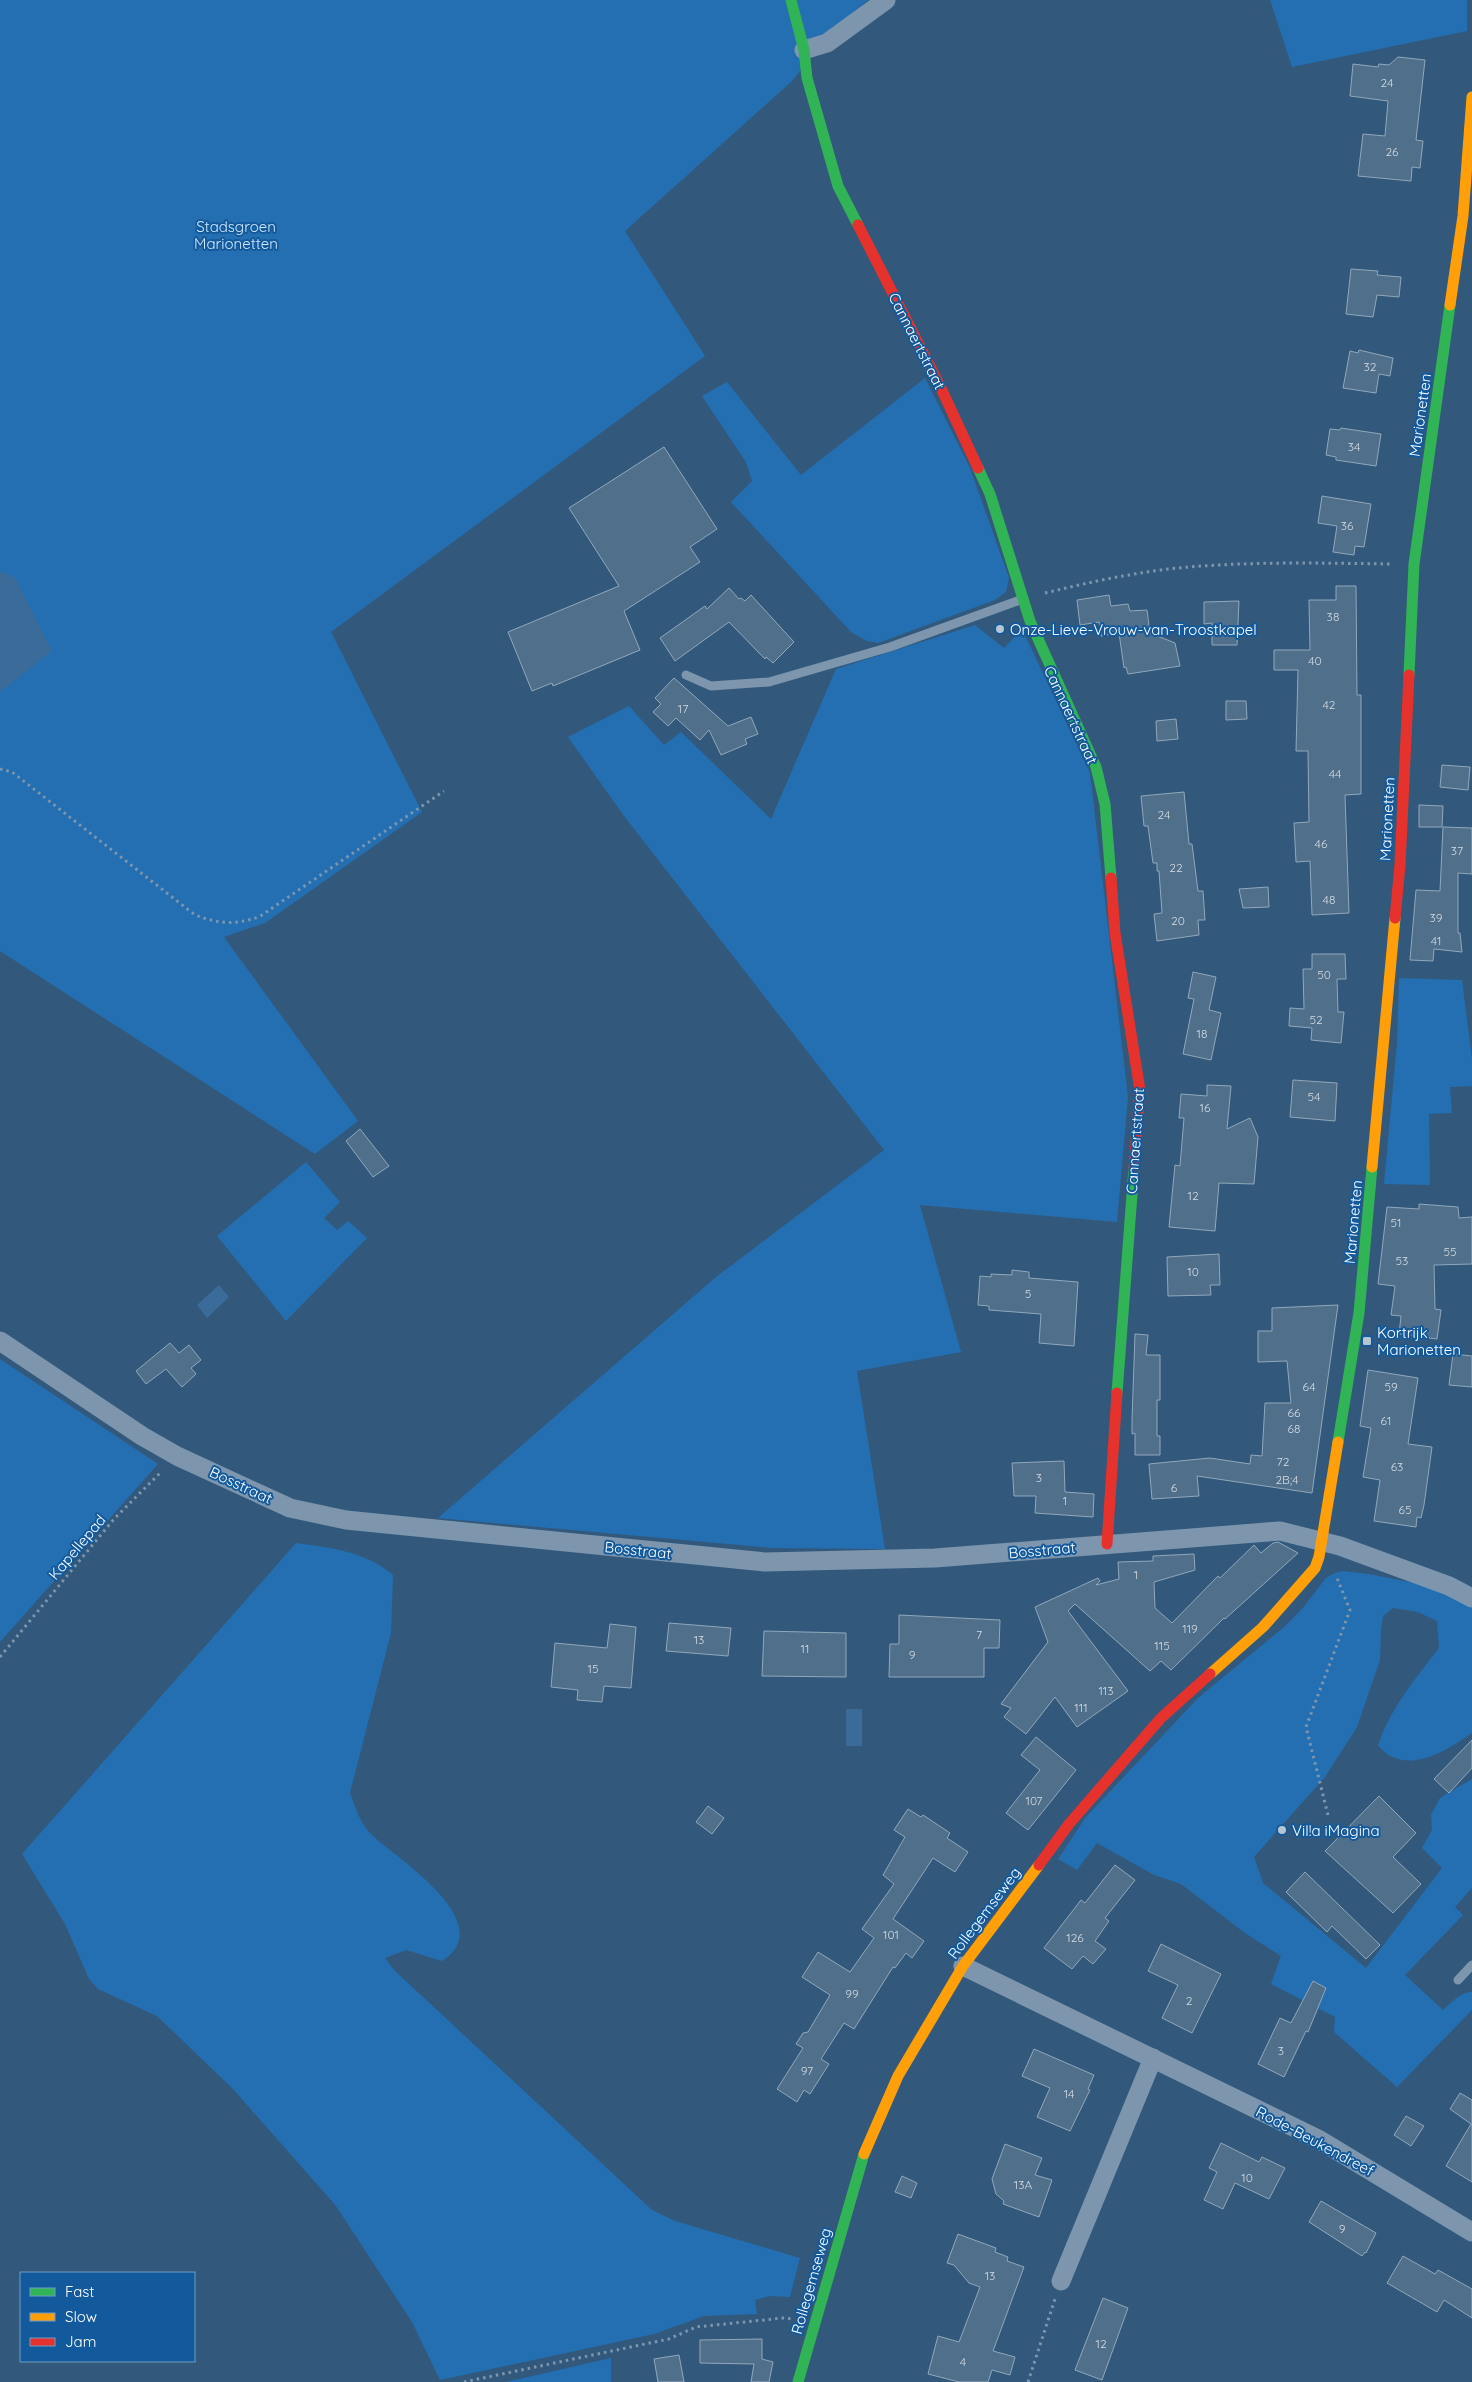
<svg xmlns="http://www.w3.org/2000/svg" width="1472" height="2382" viewBox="0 0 1472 2382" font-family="Quicksand,sans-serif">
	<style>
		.green { fill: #246fb1 }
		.water { fill: #3a6b99 }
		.building { fill: #506f8b; stroke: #91a8bb }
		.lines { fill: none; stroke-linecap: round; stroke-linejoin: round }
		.path { stroke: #7d96ae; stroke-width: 3; stroke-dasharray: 2.5 4; stroke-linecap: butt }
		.lane { stroke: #7d96ae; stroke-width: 9 }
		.street { stroke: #7d96ae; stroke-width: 19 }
		.fast { stroke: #30b455; stroke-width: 11 }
		.slow { stroke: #ff9f0a; stroke-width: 11 }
		.jam { stroke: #e5322d; stroke-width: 11 }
		.poi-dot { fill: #b7c5d1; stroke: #135a9c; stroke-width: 2 }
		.labels { text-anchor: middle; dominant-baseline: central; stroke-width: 4; stroke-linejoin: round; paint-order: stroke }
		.number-label { font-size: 12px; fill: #d3dbe2 }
		.park-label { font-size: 15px; fill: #d1e9fd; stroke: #135a9c }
		.street-label { font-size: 15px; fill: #fff; stroke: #135a9c }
		.poi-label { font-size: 15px; fill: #fff; stroke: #135a9c; text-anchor: start }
	</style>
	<rect width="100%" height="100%" fill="#32597c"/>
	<g class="green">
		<polygon points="0,0 868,0 836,27 791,82 625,231 705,356 331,632 422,812 265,923 224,937 358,1121 315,1154 0,951"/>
		<polygon points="1270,0 1467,0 1467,31 1292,67"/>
		<polygon points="925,378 970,468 1009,578 1006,592 995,600 878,643 867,641 851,632 731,502 752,481 746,462 702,396 727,382 801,475"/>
		<polygon points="975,625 1004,648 1022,629 1090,773 1128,1097 1117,1222 920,1205 961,1352 857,1371 885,1549 771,1548 438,1518 716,1277 884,1150 624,816 568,737 629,706 664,745 681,732 771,819 836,669"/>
		<polygon points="1399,978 1462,980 1472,1059 1472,1086 1450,1087 1452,1113 1429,1114 1430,1185 1384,1184 1397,1043"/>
		<polygon points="306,1162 340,1202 324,1218 337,1230 348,1221 367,1238 286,1321 217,1236"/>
		<polygon points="0,1359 158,1464 0,1642"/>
		<path d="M 296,1543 C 332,1548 365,1551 393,1575 L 391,1633 L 350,1793 C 356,1809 360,1824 373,1836 C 399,1860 500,1923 442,1961 L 406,1950 L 385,1958 L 394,1970 L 652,2210 L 675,2221 L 800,2258 L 790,2297 L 769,2296 L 755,2300 L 757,2314 L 704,2316 L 654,2334 L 440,2380 L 412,2322 L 336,2206 L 233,2089 L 157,2016 L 98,1989 L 89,1979 L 65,1924 L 22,1854 Z"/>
		<path d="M 1342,1571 L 1369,1574 L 1444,1589 L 1472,1604 L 1472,1733 C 1446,1751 1404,1778 1378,1745 C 1391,1708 1415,1679 1439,1648 L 1437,1621 L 1418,1612 L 1393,1608 L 1383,1616 L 1381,1629 L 1380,1660 L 1357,1727 L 1325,1777 L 1254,1857 L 1263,1883 L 1366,1968 L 1442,1868 L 1422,1848 L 1432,1830 L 1431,1815 L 1440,1798 L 1472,1779 L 1472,1888 L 1455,1907 L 1463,1915 L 1405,1975 L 1443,2010 C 1451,2003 1461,1991 1472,1992 L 1472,2010 L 1397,2087 L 1334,2032 L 1335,2017 L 1271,1984 L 1281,1956 L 1245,1933 L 1181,1884 L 1154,1875 L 1097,1843 L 1077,1870 L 1058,1859 L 1086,1817 L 1198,1698 L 1284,1627 L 1302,1609 L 1326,1578 L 1335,1573 Z"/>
		<polygon points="611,2358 611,2382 506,2382"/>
	</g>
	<g class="water">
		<polygon points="0,571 15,578 52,651 0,692"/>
		<polygon points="219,1285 229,1297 207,1318 197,1305"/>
		<rect x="846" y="1709" width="16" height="37"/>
	</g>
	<g class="building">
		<polygon points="1398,57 1425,60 1416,140 1423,141 1420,168 1412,167 1411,181 1358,176 1363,134 1385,136 1388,101 1350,96 1353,64 1378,67 1379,64 1389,65"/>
		<polygon points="1351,269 1378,271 1377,275 1401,277 1399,297 1377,295 1373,317 1346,314"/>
		<polygon points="1359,350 1393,358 1390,376 1379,374 1376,393 1343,388 1350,351 1358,353"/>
		<polygon points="1341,428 1381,434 1376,466 1336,460 1336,457 1326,455 1330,429 1340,430"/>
		<polygon points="664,447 717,529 690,547 700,562 624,611 640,650 553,686 552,683 532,691 508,632 619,586 569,508"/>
		<polygon points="1322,496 1371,504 1364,547 1355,546 1354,555 1333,552 1337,526 1318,523"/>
		<polygon points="1336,586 1356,586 1357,695 1361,695 1361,794 1345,795 1349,913 1312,915 1310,861 1296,862 1294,823 1309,822 1308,751 1296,751 1298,670 1274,670 1274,650 1310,650 1309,600 1336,600"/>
		<polygon points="729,588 739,599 741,598 745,601 751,595 794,642 773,663 766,657 765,659 729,622 675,661 660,638 705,606 707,609"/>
		<polygon points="1109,595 1111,606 1128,604 1130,611 1147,610 1150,633 1175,643 1180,666 1128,674 1126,667 1124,668 1119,633 1101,636 1099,622 1080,625 1077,600"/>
		<polygon points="1239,601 1237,645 1212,645 1212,623 1204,624 1204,602"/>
		<polygon points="674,678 728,726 751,717 758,734 745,739 747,744 721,755 709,730 700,740 676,718 668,726 653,712 661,704 655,698"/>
		<polygon points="1226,701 1246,701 1247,719 1226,720"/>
		<polygon points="1176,719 1178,739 1157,741 1156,721"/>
		<polygon points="1442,765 1470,767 1468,790 1440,787"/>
		<polygon points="1184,792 1189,844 1192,844 1198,891 1203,891 1205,920 1198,920 1199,935 1157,941 1154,914 1162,913 1159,871 1157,871 1157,863 1153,863 1148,826 1144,826 1141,796"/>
		<polygon points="1419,805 1443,806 1442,827 1419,827"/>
		<polygon points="1443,827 1472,828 1472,874 1458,873 1458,933 1460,933 1462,952 1434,949 1433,961 1410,960 1416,890 1440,891"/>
		<polygon points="1268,887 1269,907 1243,908 1239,889"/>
		<polygon points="1312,954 1345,954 1346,979 1337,979 1338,1012 1344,1012 1341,1043 1311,1040 1312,1028 1289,1026 1290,1008 1304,1009 1303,969 1312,969"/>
		<polygon points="1193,972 1216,977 1209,1010 1221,1013 1211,1060 1183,1054 1194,999 1188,998"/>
		<polygon points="1293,1080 1337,1083 1335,1121 1290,1117"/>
		<polygon points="1207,1085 1231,1086 1227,1129 1250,1118 1258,1137 1254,1184 1219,1183 1215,1231 1169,1227 1175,1165 1180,1166 1184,1118 1179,1118 1181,1094 1207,1096"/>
		<polygon points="360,1129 389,1166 373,1177 346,1141"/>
		<polygon points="1419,1204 1458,1207 1459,1218 1472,1217 1472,1264 1434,1265 1435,1309 1441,1310 1437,1339 1399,1334 1401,1316 1391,1315 1395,1286 1378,1284 1387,1207 1419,1209"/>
		<polygon points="1219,1254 1220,1285 1210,1285 1211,1295 1168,1296 1167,1257"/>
		<polygon points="1012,1270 1029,1272 1029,1278 1078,1282 1074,1346 1039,1343 1041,1314 989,1310 989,1306 978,1305 980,1276 991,1277 991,1274 1012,1275"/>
		<polygon points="1338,1305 1312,1493 1197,1476 1199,1496 1152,1499 1149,1464 1210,1458 1250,1464 1251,1455 1262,1456 1265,1403 1291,1403 1287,1361 1258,1362 1258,1331 1272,1331 1272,1308"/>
		<polygon points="1135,1334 1148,1335 1146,1355 1160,1355 1160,1400 1157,1400 1157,1436 1160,1436 1160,1455 1135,1455 1135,1433 1132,1434 1132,1420"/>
		<polygon points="170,1343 179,1353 189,1345 201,1360 191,1368 196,1374 182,1387 166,1369 146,1384 136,1371"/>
		<polygon points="1453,1354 1472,1356 1472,1387 1449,1385"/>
		<polygon points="1368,1370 1418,1378 1408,1444 1432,1447 1424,1505 1421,1518 1417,1517 1416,1527 1374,1521 1380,1480 1363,1477 1371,1428 1360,1426"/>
		<polygon points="1064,1461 1065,1492 1094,1494 1093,1517 1035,1513 1036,1496 1014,1496 1012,1463"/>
		<polygon points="1278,1542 1298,1553 1225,1619 1224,1618 1171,1670 1161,1661 1150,1671 1075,1604 1068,1611 1128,1691 1077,1727 1055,1697 1026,1734 1004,1717 1011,1708 1001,1704 1048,1642 1035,1607 1098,1578 1100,1581 1096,1585 1119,1579 1118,1562 1153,1561 1153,1556 1194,1554 1195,1570 1154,1582 1155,1608 1172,1623 1218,1576 1220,1578 1254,1545 1261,1553 1273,1543"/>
		<polygon points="899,1615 1000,1620 999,1648 984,1648 984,1677 889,1677 890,1644 899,1644"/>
		<polygon points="669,1623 731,1628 728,1656 666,1651"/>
		<polygon points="610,1624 636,1627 631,1688 604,1686 602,1702 577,1700 578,1690 551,1687 555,1643 607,1648"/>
		<polygon points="764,1631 846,1633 846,1677 762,1676"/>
		<polygon points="1036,1737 1076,1770 1028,1830 1006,1813 1040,1770 1021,1755"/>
		<polygon points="1472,1740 1472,1768 1449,1793 1434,1779"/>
		<polygon points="1379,1796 1416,1833 1393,1857 1421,1884 1393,1913 1325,1851"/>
		<polygon points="708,1806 724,1818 712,1834 696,1822"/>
		<polygon points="908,1809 921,1817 923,1815 950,1833 947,1838 968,1852 955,1872 933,1858 893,1919 924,1941 912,1958 906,1953 895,1968 893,1967 854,2029 844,2023 821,2059 829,2064 810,2094 804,2090 797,2102 777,2089 803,2048 796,2044 803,2033 808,2032 830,1995 802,1977 818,1952 850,1972 874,1938 862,1929 894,1884 883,1875 905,1837 894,1830"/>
		<polygon points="1115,1865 1135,1880 1105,1918 1109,1921 1095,1941 1106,1949 1093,1964 1083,1956 1072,1969 1044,1948 1081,1900 1085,1903"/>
		<polygon points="1305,1872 1380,1945 1366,1959 1332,1926 1327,1932 1286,1892"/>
		<polygon points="1161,1944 1221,1974 1192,2033 1162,2018 1178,1985 1148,1971"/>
		<polygon points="1313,1981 1326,1988 1308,2032 1306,2031 1284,2077 1258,2064 1280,2018 1291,2023"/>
		<polygon points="1034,2049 1094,2075 1088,2089 1090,2090 1070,2131 1037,2117 1050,2088 1022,2076"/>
		<polygon points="1460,2093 1472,2100 1472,2182 1446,2166 1471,2124 1450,2109"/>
		<polygon points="1406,2116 1424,2126 1411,2146 1394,2135"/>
		<polygon points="1221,2143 1259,2162 1262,2157 1285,2168 1269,2199 1235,2183 1223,2209 1204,2200 1217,2172 1209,2168"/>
		<polygon points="1005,2144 1042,2158 1035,2175 1052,2180 1039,2217 1003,2204 1004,2201 996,2194 992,2179"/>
		<polygon points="902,2176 917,2183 911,2198 895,2192"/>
		<polygon points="1321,2201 1376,2233 1366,2253 1365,2252 1362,2256 1309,2222"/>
		<polygon points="958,2234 996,2248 995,2252 1008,2257 1007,2261 1024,2267 993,2351 1015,2357 1010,2375 992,2370 988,2382 959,2382 928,2374 938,2336 959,2342 980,2287 969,2283 954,2265 947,2263"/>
		<polygon points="1403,2256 1435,2274 1438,2270 1472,2289 1472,2318 1444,2300 1437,2312 1387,2283"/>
		<polygon points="1103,2298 1128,2308 1102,2380 1075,2370"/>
		<polygon points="762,2339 762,2359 773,2362 769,2382 751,2382 754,2364 700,2363 700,2340"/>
		<polygon points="679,2355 684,2382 658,2382 654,2359"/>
	</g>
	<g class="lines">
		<g class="path">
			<path d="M 1045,593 C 1086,583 1127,574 1169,569 C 1242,561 1318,563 1391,564"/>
			<path d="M 0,769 L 12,772 L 195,915 C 219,924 234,925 259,917 L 444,791"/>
			<polyline points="0,1657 114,1519 162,1471"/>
			<polyline points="1328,1815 1306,1727 1350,1610 1337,1578"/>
			<polyline points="464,2382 669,2339 696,2327 783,2318 792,2319"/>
			<polyline points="1028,2382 1055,2299"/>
		</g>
		<g class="lane">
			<polyline points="686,675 711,686 769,682 890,647 1020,600"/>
			<polyline points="1458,1980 1472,1965"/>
		</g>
		<g class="street">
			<polyline points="804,50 827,43 886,0"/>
			<polyline points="0,1341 142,1436 177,1456 290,1508 346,1520 765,1562 935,1558 1280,1531 1340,1546 1449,1586 1472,1598"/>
			<polyline points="963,1966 1318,2139 1472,2232"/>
			<polyline points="1061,2281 1153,2058"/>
		</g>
		<g class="fast">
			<polyline points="791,0 804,50 807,78 838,186 858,225"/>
			<polyline points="978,468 990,494 1030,621 1096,767 1105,804 1111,878"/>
			<polyline points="1409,675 1414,564 1450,305"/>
			<polyline points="1117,1393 1134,1168"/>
			<polyline points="1338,1442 1359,1313 1372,1167"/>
			<polyline points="798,2382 864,2154"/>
		</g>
		<g class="slow">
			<polyline points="1450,305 1463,216 1472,97"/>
			<polyline points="1372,1167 1395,918"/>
			<polyline points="1210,1674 1263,1627 1315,1568 1319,1557 1338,1442"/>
			<polyline points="864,2154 898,2076 963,1966 1039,1865"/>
		</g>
		<g class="jam">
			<polyline points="858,225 940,386 978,468"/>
			<polyline points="1111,878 1115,933 1140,1090 1134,1168"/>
			<polyline points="1395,918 1400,865 1409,675"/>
			<polyline points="1107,1544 1117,1393"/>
			<polyline points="1039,1865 1069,1824 1161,1718 1210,1674"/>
		</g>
	</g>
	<g class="poi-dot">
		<circle cx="1000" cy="629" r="5"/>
		<rect x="1362" y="1336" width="10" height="10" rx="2.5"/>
		<circle cx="1282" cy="1830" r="5"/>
	</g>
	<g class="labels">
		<g class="number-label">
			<text x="1387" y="82">24</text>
			<text x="1392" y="151">26</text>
			<text x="1370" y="366">32</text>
			<text x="1354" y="446">34</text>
			<text x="1347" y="525">36</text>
			<text x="1333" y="616">38</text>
			<text x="1315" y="660">40</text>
			<text x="1329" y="704">42</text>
			<text x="683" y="708">17</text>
			<text x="1335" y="773">44</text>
			<text x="1164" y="814">24</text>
			<text x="1321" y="843">46</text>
			<text x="1457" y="850">37</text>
			<text x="1176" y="867">22</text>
			<text x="1329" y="899">48</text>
			<text x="1436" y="917">39</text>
			<text x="1178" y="920">20</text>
			<text x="1436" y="940">41</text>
			<text x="1324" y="974">50</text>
			<text x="1316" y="1019">52</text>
			<text x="1202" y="1033">18</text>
			<text x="1314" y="1096">54</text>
			<text x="1205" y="1107">16</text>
			<text x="1193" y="1195">12</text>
			<text x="1396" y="1222">51</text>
			<text x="1450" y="1251">55</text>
			<text x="1402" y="1260">53</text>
			<text x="1193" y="1271">10</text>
			<text x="1028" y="1293">5</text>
			<text x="1309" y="1386">64</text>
			<text x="1391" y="1386">59</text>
			<text x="1294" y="1412">66</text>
			<text x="1386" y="1420">61</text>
			<text x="1294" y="1428">68</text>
			<text x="1283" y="1461">72</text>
			<text x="1397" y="1466">63</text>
			<text x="1039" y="1477">3</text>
			<text x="1287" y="1479">2B;4</text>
			<text x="1174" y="1487">6</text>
			<text x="1065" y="1500">1</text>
			<text x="1405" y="1509">65</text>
			<text x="1136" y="1574">1</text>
			<text x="1190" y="1628">119</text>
			<text x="979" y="1634">7</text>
			<text x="699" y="1639">13</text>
			<text x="1162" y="1645">115</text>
			<text x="805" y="1648">11</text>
			<text x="912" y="1654">9</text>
			<text x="593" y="1668">15</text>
			<text x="1106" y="1690">113</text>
			<text x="1081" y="1707">111</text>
			<text x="1034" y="1800">107</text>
			<text x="891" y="1934">101</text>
			<text x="1075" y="1937">126</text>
			<text x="852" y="1993">99</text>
			<text x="1189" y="2000">2</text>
			<text x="1281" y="2050">3</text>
			<text x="807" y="2070">97</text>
			<text x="1069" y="2093">14</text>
			<text x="1247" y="2177">10</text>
			<text x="1023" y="2184">13A</text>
			<text x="1342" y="2228">9</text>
			<text x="990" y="2275">13</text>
			<text x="1101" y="2343">12</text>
			<text x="963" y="2361">4</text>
		</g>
		<g class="park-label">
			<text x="236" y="226">Stadsgroen<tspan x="236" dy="17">Marionetten</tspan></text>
		</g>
		<g class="street-label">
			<text transform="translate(917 341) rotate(63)">Cannaertstraat</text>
			<text transform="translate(1420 415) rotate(-82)">Marionetten</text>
			<text transform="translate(1071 715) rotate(65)">Cannaertstraat</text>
			<text transform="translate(1387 819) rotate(-87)">Marionetten</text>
			<text transform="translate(1135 1141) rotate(-86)">Cannaertstraat</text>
			<text transform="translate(1353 1222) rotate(-85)">Marionetten</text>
			<text transform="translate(241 1485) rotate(25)">Bosstraat</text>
			<text transform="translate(77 1547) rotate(-50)">Kapellepad</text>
			<text transform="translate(638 1550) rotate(6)">Bosstraat</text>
			<text transform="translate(1042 1550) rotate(-5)">Bosstraat</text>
			<text transform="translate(984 1913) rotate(-53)">Rollegemseweg</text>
			<text transform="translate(1315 2141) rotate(28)">Rode-Beukendreef</text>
			<text transform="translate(811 2281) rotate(-74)">Rollegemseweg</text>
		</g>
		<g class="poi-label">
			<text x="1010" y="629">Onze-Lieve-Vrouw-van-Troostkapel</text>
			<text x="1377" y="1332">Kortrijk<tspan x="1377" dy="17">Marionetten</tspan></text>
			<text x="1292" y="1830">Vil!a iMagina</text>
		</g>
	</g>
	<rect x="20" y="2272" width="175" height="90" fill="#135a9c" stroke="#719cc4"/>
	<rect x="30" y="2288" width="25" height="8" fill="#30b455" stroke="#719cc4"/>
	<text x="65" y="2297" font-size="15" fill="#ffffff">Fast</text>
	<rect x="30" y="2313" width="25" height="8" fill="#ff9f0a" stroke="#719cc4"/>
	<text x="65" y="2322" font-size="15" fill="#ffffff">Slow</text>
	<rect x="30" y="2338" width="25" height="8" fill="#e5322d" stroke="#719cc4"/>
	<text x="65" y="2347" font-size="15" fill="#ffffff">Jam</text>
</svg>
